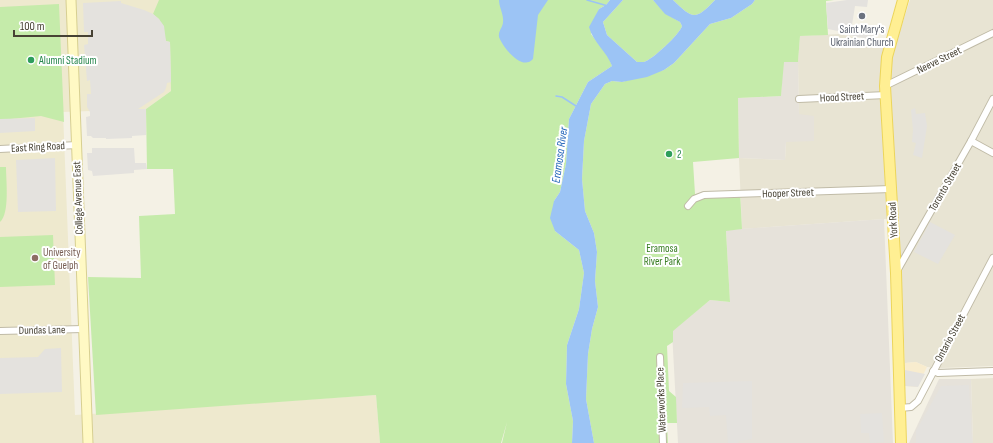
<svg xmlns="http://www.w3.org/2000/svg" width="993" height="443" viewBox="0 0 993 443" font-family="'Sofia Sans Condensed',sans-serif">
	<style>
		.residential { fill: #e8e4d3 }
		.commercial { fill: #f8ecce }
		.industrial { fill: #e6e2da }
		.education { fill: #eee9ce }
		.green { fill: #c5ebaa }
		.parking { fill: #e4e2de }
		.water { fill: #9cc4f5 }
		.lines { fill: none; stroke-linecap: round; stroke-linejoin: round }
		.stream { stroke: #9cc4f5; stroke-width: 1.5 }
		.street-casing { stroke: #c0bba7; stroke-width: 8 }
		.secondary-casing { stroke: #d7cf91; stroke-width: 11 }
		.primary-casing { stroke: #ecd55b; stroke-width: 12 }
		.street { stroke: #fff; stroke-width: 6 }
		.secondary { stroke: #fff9c4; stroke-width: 9 }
		.primary { stroke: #ffef93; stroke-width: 10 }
		.worship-dot { fill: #6b7280; stroke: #fff; stroke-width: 1.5 }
		.leisure-dot { fill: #2e9e5b; stroke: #fff; stroke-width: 1.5 }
		.education-dot { fill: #8d6e63; stroke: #fff; stroke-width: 1.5 }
		.labels { text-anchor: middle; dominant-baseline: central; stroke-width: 4; stroke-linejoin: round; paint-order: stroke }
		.worship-label { font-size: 11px; fill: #5b616d; stroke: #fff }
		.leisure-label { font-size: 11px; fill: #27864d; stroke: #fff; text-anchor: start }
		.street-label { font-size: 11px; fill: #474234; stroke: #fff }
		.park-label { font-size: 11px; fill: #387d23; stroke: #fff }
		.education-label { font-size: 11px; fill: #785e54; stroke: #fff; text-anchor: start }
		.water-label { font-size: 12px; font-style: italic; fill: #2566ba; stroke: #fff }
	</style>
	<rect width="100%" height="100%" fill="#f4f1e5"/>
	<g class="residential">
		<polygon points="910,0 993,0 993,366 941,368 927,367 916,362 905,363 899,218 742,229 739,158 785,160 786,142 799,114 798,62 800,36 839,34 881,43 896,43"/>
		<polygon points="993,378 993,443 973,443 971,379"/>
	</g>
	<polygon class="commercial" points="916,362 927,367 917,387 906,386 905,363"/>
	<g class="industrial">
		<polygon points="783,62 798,62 799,114 814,116 814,141 786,142 785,160 739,158 738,98 781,96"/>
		<polygon points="884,219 893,443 678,443 672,331 710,300 730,302 726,230"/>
		<polygon points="939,379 971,379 973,443 909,443"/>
	</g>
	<polygon class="education" points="0,0 170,0 171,91 146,109 63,112 75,415 376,395 380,443 0,443"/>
	<g class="green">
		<polygon points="159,0 610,0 606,5 599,9 591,34 609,58 612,66 588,82 569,119 566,164 560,192 554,201 555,231 579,250 584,273 579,309 567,345 566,384 573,421 572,443 502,443 507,422 501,443 380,443 376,395 96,415 88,277 141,278 139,216 175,214 173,169 147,169 146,109 171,91 170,42 166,41 159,19 153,14"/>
		<path d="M 623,0 L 653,0 L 665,13 L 680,22 L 682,26 C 680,34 652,60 644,62 C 642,62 639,62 637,62 L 607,35 L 603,22 Z"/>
		<path d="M 673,0 L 715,0 C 695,21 693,19 673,0 Z"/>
		<polygon points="755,0 834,0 826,1 828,35 800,36 798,62 784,62 781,96 738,98 739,158 693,162 695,194 740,190 742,229 726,231 730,302 710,300 673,331 673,342 667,346 669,391 676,397 677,423 667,423 668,443 594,443 586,399 588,354 592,329 598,307 595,281 597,252 594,233 585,211 582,179 584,141 591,104 605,84 612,81 622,82 664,70 674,63 710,24 731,18 752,4"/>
		<polygon points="59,4 64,122 41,116 0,120 0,7"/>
		<path d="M 0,167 L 6,167 C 6,180 10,214 0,222 Z"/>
		<polygon points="53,235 55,285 0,287 0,237"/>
	</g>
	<g class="parking">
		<polygon points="847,0 868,0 867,7 855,6 852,25 876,31 874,40 838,33 838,31 828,29 826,3"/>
		<polygon points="121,1 121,3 144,10 153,14 159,19 164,26 166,41 170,42 171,82 167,83 166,88 164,92 138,109 146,109 146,135 132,136 132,138 106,139 106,138 93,138 91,136 87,136 86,117 90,116 90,112 87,107 87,94 91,94 90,80 87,81 84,45 88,44 88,32 84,32 83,3"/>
		<polygon points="915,108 916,114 925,113 927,126 922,158 913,155 916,143 912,142 913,130 911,110"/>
		<polygon points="35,118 35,131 0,133 0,119"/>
		<polygon points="92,148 134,148 135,163 146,163 147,169 134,170 134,173 93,176 92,171 88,170 87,153 92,153"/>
		<polygon points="55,158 56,211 18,212 16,160"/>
		<polygon points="930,222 955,235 938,264 914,252"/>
		<polygon points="61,348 62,392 0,394 0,358 38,357 45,349"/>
		<polygon points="905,370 925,374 918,387 905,386"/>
		<polygon points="752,381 752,439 739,441 738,443 728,443 726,415 710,416 709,407 682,408 683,383"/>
		<polygon points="969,385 972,443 916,443 916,431 941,386"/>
		<polygon points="882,413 884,442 870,443 869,433 861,433 860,414"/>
	</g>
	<g class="water">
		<path d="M 499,0 L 548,0 L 538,15 L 533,59 C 522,72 502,46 499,37 C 498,31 503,27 503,22 C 504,15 499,7 499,0 Z"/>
		<path d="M 610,0 L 623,0 L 603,22 L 607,35 L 637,62 C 639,62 642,62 644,62 C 652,60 680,34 682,26 L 680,22 L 665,14 L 653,0 L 673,0 C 693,19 695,21 715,0 L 755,0 L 752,4 L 731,18 L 710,24 L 674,63 L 664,70 L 647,77 L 622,82 L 612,81 L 605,84 L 591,104 L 584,141 L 582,179 L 585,211 L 594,233 L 597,252 L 595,281 L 598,307 L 592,329 L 588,354 L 586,399 L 594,443 L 572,443 L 573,421 L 566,384 L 567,345 L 579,309 L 584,273 L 579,250 L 555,231 L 550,218 L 554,201 L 560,192 L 566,164 L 569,119 L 588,82 L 612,66 C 607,52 593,42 589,27 L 599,9 L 606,5 Z"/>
	</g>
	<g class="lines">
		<g class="stream">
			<polyline points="587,0 608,6"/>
			<polyline points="556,96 562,97 576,106"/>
		</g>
		<g class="street-casing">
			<g id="street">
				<polyline points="885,86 993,33"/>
				<polyline points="799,99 886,95"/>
				<polyline points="971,141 993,153"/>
				<polyline points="0,149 77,145"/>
				<polyline points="688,206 694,199 704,195 891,189"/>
				<polyline points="897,271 971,141 993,99"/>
				<polyline points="0,331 83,329"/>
				<polyline points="660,357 663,443"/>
				<polyline points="933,371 938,373 993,371"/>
				<polyline points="900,408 911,407 918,401 993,258"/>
			</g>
		</g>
		<g class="secondary-casing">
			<polyline id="secondary" points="71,0 88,443"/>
		</g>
		<g class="primary-casing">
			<polyline id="primary" points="901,443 896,273 885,86 887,57 903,0"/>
		</g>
		<use href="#street" class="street"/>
		<use href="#secondary" class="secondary"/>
		<use href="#primary" class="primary"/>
	</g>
	<circle class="worship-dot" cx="862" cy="16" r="4"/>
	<g class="leisure-dot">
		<circle cx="31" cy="60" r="4"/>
		<circle cx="669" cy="154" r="4"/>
	</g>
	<circle class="education-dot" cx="35" cy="258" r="4"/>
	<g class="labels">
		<g class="worship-label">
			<text x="862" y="29">Saint Mary's<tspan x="862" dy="13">Ukrainian Church</tspan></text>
		</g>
		<g class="leisure-label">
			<text x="39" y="60">Alumni Stadium</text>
			<text x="677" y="154">2</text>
		</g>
		<g class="street-label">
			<text transform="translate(939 60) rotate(-26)">Neeve Street</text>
			<text transform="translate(842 97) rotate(-3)">Hood Street</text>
			<text transform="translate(38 147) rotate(-3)">East Ring Road</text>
			<text transform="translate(945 187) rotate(-60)">Toronto Street</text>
			<text transform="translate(788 193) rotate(-2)">Hooper Street</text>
			<text transform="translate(78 198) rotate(-92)">College Avenue East</text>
			<text transform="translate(893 220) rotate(-93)">York Road</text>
			<text transform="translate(42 330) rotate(-1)">Dundas Lane</text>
			<text transform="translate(950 338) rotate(-62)">Ontario Street</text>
			<text transform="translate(661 400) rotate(-92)">Waterworks Place</text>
		</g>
		<g class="park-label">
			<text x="662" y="248">Eramosa<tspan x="662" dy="13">River Park</tspan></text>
		</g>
		<g class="education-label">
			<text x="43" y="252">University<tspan x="43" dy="13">of Guelph</tspan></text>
		</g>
		<g class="water-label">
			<text transform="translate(560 155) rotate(-82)">Eramosa River</text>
		</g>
	</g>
	<path d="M14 30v6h78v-6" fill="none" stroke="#474234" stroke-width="2"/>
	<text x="20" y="30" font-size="12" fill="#474234" stroke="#ffffff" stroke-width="3" paint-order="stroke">100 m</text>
</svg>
